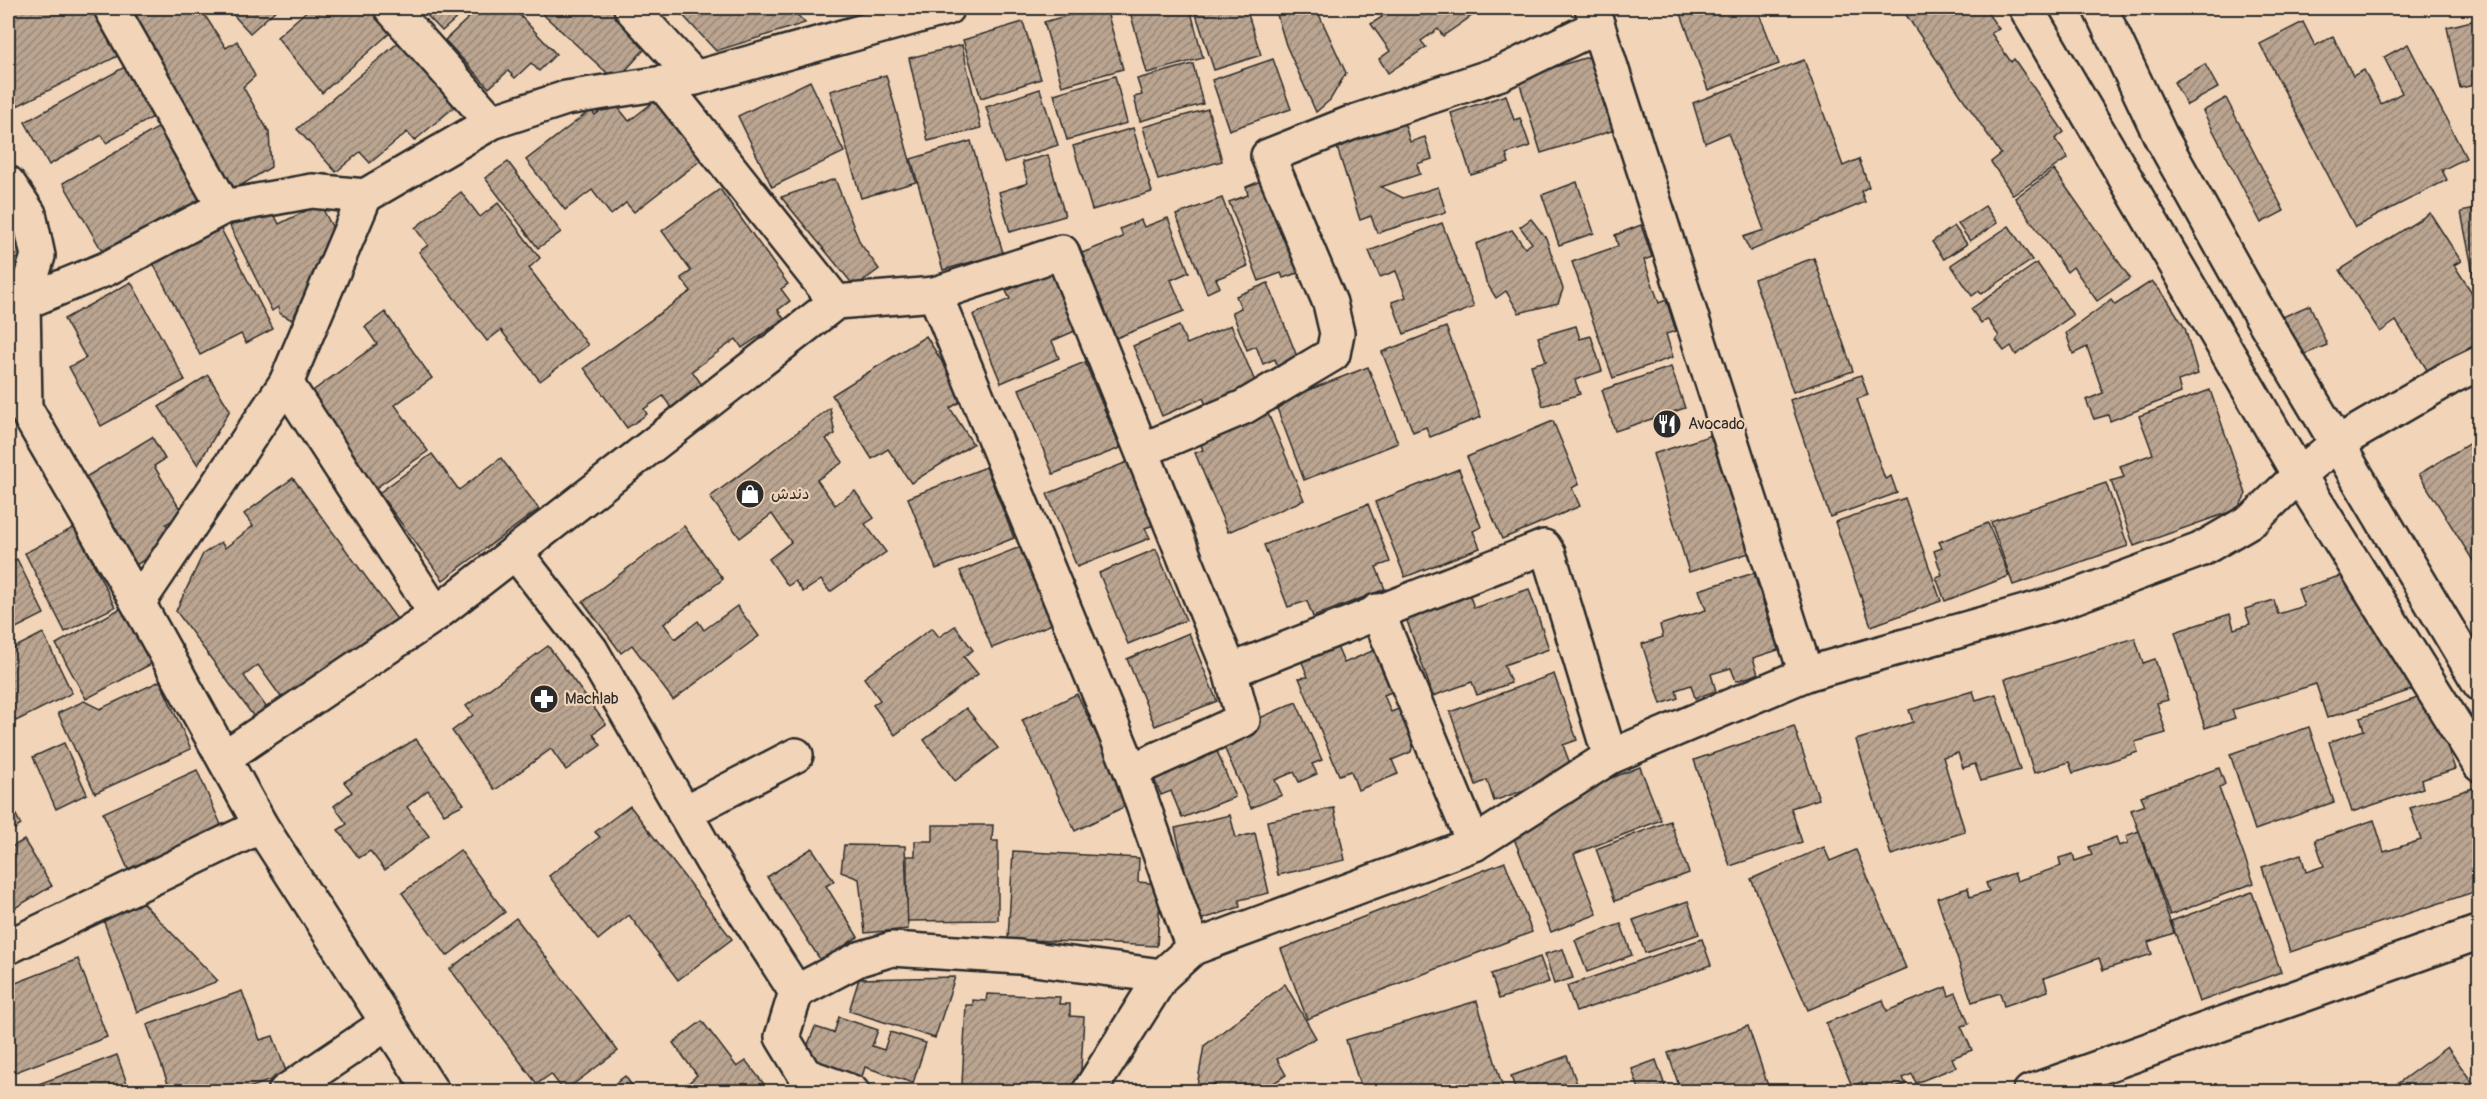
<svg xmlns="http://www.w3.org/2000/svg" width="2487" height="1099" viewBox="0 0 2487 1099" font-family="Pangolin,'Playpen Sans Arabic',sans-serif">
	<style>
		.building { fill: url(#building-hatch); stroke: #2b2b2b; stroke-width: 1.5 }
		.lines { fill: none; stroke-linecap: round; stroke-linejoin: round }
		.street-casing { stroke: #2b2b2b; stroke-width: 38 }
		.secondary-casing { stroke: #2b2b2b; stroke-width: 38 }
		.street { stroke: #f2d5b8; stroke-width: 33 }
		.secondary { stroke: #f2d5b8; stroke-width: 33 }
		.labels { text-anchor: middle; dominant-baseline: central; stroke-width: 4.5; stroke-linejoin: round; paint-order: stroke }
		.poi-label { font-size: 16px; fill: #2b2b2b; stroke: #f2d5b8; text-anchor: start }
	</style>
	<defs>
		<pattern id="building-hatch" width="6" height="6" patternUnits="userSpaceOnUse" patternTransform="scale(1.5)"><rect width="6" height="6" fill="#bba591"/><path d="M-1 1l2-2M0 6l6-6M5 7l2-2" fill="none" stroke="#988777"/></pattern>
	</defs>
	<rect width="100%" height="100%" fill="#f2d5b8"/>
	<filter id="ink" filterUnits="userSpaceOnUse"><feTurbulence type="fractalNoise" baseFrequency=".0167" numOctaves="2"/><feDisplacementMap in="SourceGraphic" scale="12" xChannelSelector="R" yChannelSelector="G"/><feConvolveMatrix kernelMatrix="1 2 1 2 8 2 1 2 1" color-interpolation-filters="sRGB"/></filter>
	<g filter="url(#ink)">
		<g class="building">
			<polygon points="8,8 102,8 122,54 15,107 8,92 8,67 13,64 8,53"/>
			<polygon points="139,8 200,8 226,48 237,41 255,76 243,87 269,132 271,167 230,192 126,14"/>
			<polygon points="227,8 278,8 250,33"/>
			<polygon points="310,8 371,8 391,32 322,93 277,37"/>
			<polygon points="420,8 468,8 442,31"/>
			<polygon points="479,8 513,8 556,54 539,71 531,63 515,78 508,71 489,88 445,40"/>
			<polygon points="536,8 616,8 652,41 616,81"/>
			<polygon points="676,8 791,8 805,23 716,51"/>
			<polygon points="1094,8 1106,8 1123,69 1062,86 1044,22"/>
			<polygon points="1129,8 1190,8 1203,58 1147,73"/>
			<polygon points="1194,8 1246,8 1261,55 1214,70"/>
			<polygon points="1275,8 1316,8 1346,73 1330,100 1316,112 1286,45"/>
			<polygon points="1376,8 1468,8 1473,15 1443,36 1438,29 1421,41 1426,47 1388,73 1379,59 1390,51 1371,24 1382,17"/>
			<polygon points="1679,8 1757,8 1779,64 1708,90"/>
			<polygon points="1884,8 1984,8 1999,29 1991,33 2011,62 2014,59 2064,132 2055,139 2068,158 2013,195 1991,162 2001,154 1902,9 1890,16"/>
			<polygon points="2480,19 2480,86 2479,84 2460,88 2447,27"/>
			<polygon points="1023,22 1041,79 981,98 963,40"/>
			<polygon points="2303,22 2315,46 2333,36 2353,76 2364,70 2381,104 2402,93 2384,57 2408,44 2466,158 2442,170 2447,180 2355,227 2260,44"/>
			<polygon points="400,41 459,103 414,141 407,132 370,163 360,152 336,172 297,129"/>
			<polygon points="962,45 981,128 928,141 909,58"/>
			<polygon points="1595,55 1618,129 1541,153 1518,78"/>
			<polygon points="1273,59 1291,109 1229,130 1212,80"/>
			<polygon points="1804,60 1843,166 1859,159 1869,187 1861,191 1865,202 1750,251 1743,237 1764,230 1728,133 1705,143 1693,103"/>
			<polygon points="130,64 157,115 106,143 102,135 49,165 25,122"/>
			<polygon points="1193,64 1203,104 1140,121 1134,97 1142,95 1137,79"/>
			<polygon points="2205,64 2218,88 2187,105 2174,82"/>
			<polygon points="886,75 916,182 861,198 830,91"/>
			<polygon points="1115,76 1127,123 1067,140 1054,94"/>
			<polygon points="810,81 844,152 772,187 738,116"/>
			<polygon points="1040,89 1058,145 1004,163 986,107"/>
			<polygon points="1506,95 1514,120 1520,118 1530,146 1506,154 1509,163 1471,175 1451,113"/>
			<polygon points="660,97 706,156 634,212 626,203 611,215 592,190 565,210 526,160 591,110 595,115 613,101 629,121"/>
			<polygon points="2226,98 2284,211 2261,223 2203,111"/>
			<polygon points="1208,109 1222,161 1158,180 1143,127"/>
			<polygon points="1404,122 1410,142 1425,137 1432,159 1417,164 1420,174 1381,187 1403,198 1438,187 1446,212 1377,233 1371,216 1360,220 1335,141"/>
			<polygon points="166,123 206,207 109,263 63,183"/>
			<polygon points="1133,128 1152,192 1092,210 1073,146"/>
			<polygon points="971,141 1003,253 943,270 911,159"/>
			<polygon points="1048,155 1065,216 1010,232 999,192 1028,183 1022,162"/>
			<polygon points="508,162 561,232 538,248 485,178"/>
			<polygon points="2054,170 2130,278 2097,301 2073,267 2067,272 2015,198"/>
			<polygon points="1268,178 1303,271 1283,278 1281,273 1259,281 1229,202 1248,195 1246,187"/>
			<polygon points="835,179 860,243 879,269 855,287 781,197"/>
			<polygon points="1577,182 1594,233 1559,245 1542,195"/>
			<polygon points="720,189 788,284 781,289 790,301 778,310 784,319 742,348 736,339 692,371 703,386 672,409 663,396 644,409 647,414 627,428 584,368 691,291 681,278 691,271 662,231"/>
			<polygon points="461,192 480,217 498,203 540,258 529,268 588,345 540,381 501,330 487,341 419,252 428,245 415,228"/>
			<polygon points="1222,198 1248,266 1216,279 1220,287 1207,293 1176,215"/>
			<polygon points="320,204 335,232 292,320 279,313 278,307 272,311 230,226 270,206 279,224"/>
			<polygon points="1985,206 1997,223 1970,241 1958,224"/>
			<polygon points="2480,208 2480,297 2478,298 2461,212"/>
			<polygon points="2430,213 2461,261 2454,265 2480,305 2480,344 2431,376 2396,321 2380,332 2340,270"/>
			<polygon points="8,214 28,218 31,263 8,263"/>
			<polygon points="1168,218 1189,272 1171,280 1184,311 1116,338 1088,269 1083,271 1077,255 1123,237 1120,229 1141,220 1144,227"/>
			<polygon points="1531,219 1546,238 1563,289 1558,303 1519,313 1506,291 1496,298 1486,282 1476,244 1512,230 1525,248 1532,243 1520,227"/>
			<polygon points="1442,223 1474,307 1404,334 1392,302 1406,297 1396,271 1380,277 1369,251"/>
			<polygon points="1641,225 1652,257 1644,260 1659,303 1666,300 1676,331 1666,334 1673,357 1613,378 1572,262 1618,246 1615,235"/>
			<polygon points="1954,226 1967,244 1944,259 1932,242"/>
			<polygon points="2009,226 2032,260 1981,294 1979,291 1972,296 1951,265"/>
			<polygon points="221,229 273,329 246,343 241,334 200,355 153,263"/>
			<polygon points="1814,258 1853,371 1793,392 1754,279"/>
			<polygon points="2037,263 2073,315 2016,355 2011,346 2004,351 1996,340 1999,336 1987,319 1981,323 1971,309"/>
			<polygon points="1052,271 1077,330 1052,341 1059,358 1001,383 973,315 1010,299 1006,291"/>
			<polygon points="2152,281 2167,299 2185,328 2198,374 2178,381 2181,393 2110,421 2108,415 2094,419 2086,400 2103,393 2087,347 2073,354 2066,333 2111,300 2115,305"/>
			<polygon points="131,282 185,380 101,426 69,367 86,358 64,319"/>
			<polygon points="1268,283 1298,359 1278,368 1275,359 1263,364 1256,346 1247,350 1232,312 1241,308 1236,296"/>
			<polygon points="2310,305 2327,345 2293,359 2276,320"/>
			<polygon points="385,312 432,378 395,405 428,451 373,490 306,396 377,344 365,327"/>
			<polygon points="1231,325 1257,386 1207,407 1203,398 1162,416 1133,346 1179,326 1187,344"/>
			<polygon points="1576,326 1580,339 1591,336 1602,371 1575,380 1580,394 1543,406 1531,365 1546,361 1538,337"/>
			<polygon points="1446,327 1481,417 1430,437 1426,427 1413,432 1382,352"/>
			<polygon points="926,336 965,399 950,408 973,444 911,483 888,449 872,459 832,395"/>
			<polygon points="1085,362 1120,448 1053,474 1019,389"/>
			<polygon points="1368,367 1398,443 1304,480 1275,403"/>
			<polygon points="1671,367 1685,408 1615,431 1602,390"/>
			<polygon points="208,375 230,410 198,465 159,407"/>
			<polygon points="1861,375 1868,395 1857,399 1885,479 1891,476 1897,493 1830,517 1790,400"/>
			<polygon points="2210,390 2246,494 2238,509 2134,546 2111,481 2124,477 2120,466 2153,454 2139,416"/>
			<polygon points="830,408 835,434 826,439 843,462 817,480 835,505 855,491 874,518 865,524 886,552 830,592 821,580 803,592 795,581 788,586 769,559 791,542 772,514 740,538 710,497"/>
			<polygon points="1267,411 1304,500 1228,532 1195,453 1203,450 1199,440"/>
			<polygon points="1553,421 1579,484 1572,488 1580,506 1502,539 1467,457"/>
			<polygon points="1712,435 1749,553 1689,572 1653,454"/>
			<polygon points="152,437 165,459 154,466 183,514 166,524 176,541 126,571 74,484"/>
			<polygon points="2480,437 2480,572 2419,474"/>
			<polygon points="432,454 459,490 501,458 539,509 443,580 379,493"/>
			<polygon points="1135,459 1160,523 1145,528 1150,538 1077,567 1047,494"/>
			<polygon points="986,467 1014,538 936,569 908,498"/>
			<polygon points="1459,469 1481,527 1473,531 1480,548 1405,577 1375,502"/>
			<polygon points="293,478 402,626 286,704 258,665 244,676 267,708 254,717 176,611 203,554 221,542 225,548 253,526 244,514"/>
			<polygon points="2106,483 2128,546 2013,585 1991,522"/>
			<polygon points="1905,498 1941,601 1871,626 1835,522"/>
			<polygon points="1368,504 1390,562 1376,567 1385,589 1313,617 1307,601 1288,607 1264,545"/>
			<polygon points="1988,523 2009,576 1945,601 1936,577 1942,575 1934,551 1942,548 1939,542"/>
			<polygon points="684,526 723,579 664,624 675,639 698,621 704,630 737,606 759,636 673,700 632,645 621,653 583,602"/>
			<polygon points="75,527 115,607 65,632 25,553"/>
			<polygon points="1025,545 1057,622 992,648 960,571"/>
			<polygon points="1156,549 1186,620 1128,644 1099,573"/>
			<polygon points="17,559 44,614 8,632 8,564"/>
			<polygon points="1754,573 1778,650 1753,658 1758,674 1736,681 1731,668 1711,674 1716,691 1695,698 1691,685 1676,690 1678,698 1661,704 1642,644 1663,637 1660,625 1706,610 1699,590"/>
			<polygon points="2343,575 2417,688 2327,718 2316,684 2232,710 2235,718 2205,728 2175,632 2230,614 2234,629 2250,624 2245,609 2274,600 2278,614 2304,606 2298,589"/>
			<polygon points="1465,582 1474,608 1529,589 1549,649 1504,665 1511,683 1477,695 1472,682 1433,696 1405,615"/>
			<polygon points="123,607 153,663 86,699 56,644"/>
			<polygon points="955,626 973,650 964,657 978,674 895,735 873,705 880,700 864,678 932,628 939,637"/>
			<polygon points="43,633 72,693 16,721 8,704 8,651"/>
			<polygon points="1189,633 1217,701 1155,726 1127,659"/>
			<polygon points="2135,638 2143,663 2155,659 2168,700 2157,703 2166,733 2135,742 2138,752 2073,773 2069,762 2034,773 2005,679"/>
			<polygon points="1335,642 1344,663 1377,649 1394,691 1384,695 1391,712 1401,708 1414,741 1411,752 1392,760 1398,774 1358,790 1351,771 1339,775 1299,678 1308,677 1300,657"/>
			<polygon points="548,646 606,724 593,734 601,745 566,770 551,749 495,790 452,731 473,715 466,706"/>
			<polygon points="1554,674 1577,740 1563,745 1573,772 1494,801 1487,780 1476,785 1450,712"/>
			<polygon points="160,681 191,749 95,793 58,713 84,701 100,709"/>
			<polygon points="1973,691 1976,700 1996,694 2020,770 1981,781 1975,764 1963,768 1958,753 1943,757 1965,832 1891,855 1856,740 1913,722 1909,710"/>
			<polygon points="1077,694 1130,804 1075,831 1022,720"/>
			<polygon points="2423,696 2429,716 2436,714 2455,769 2421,780 2423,788 2352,812 2329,742 2364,730 2360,718"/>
			<polygon points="1296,702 1322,760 1312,764 1317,774 1299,782 1294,772 1275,780 1282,795 1251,808 1219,736"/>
			<polygon points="966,708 998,748 955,781 924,740"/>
			<polygon points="1794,726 1819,799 1791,808 1802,842 1730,866 1694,760"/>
			<polygon points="2309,727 2334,802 2255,830 2230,754"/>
			<polygon points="416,739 464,804 444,814 428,790 407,807 429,836 385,870 370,851 359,858 338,830 347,824 334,806 352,792 344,782"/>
			<polygon points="64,743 87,794 56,809 33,757"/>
			<polygon points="1214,743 1235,797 1182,818 1171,791 1161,795 1150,769"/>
			<polygon points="1640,767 1661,820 1574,854 1597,914 1551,932 1511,831 1546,803"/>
			<polygon points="2219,768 2225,784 2219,788 2254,883 2170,915 2131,810 2145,805 2141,796"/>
			<polygon points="197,770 222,827 128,869 103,813"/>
			<polygon points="2476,787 2480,798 2480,890 2290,952 2262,867 2301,854 2306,872 2324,866 2315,840 2374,820 2384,852 2421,840 2410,808"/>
			<polygon points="8,799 21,825 8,833"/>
			<polygon points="630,806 732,939 678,980 629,915 598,940 549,876 600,837 595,832"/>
			<polygon points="1334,808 1345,860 1278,875 1267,821"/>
			<polygon points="1230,815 1236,838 1255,833 1269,893 1239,900 1240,907 1197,921 1175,828"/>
			<polygon points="1670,821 1689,873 1615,901 1596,849"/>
			<polygon points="933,825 993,825 992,841 998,841 998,920 907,921 907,856 915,856 915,841 933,841"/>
			<polygon points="2139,831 2174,933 2148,942 2152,954 2103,970 2099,958 2044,978 2048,991 2004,1006 2000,993 1972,1002 1937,898 1968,888 1970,897 1989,891 1986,883 2014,873 2017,881 2061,866 2059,858 2073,854 2075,861 2092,855 2089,847 2116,837 2119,846 2128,843 2126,836"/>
			<polygon points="24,840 52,886 8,912 8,849"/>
			<polygon points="844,845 905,846 908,929 865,933 859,879 841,872"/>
			<polygon points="1824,847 1830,861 1856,850 1906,968 1808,1010 1751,879"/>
			<polygon points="812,848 834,881 826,886 858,937 821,961 767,877"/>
			<polygon points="460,850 505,912 447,956 402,893"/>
			<polygon points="1013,851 1139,858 1138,882 1161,884 1157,946 1008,939"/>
			<polygon points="1505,862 1532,932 1307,1019 1281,949"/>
			<polygon points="2252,892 2281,972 2199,1002 2171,921"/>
			<polygon points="137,897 218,981 137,1012 100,911"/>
			<polygon points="1688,901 1699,934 1645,953 1633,920"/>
			<polygon points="516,918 618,1051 564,1091 551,1074 537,1084 450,969"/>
			<polygon points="1621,924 1632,955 1587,972 1575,940"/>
			<polygon points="1702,939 1711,965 1576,1012 1567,986"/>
			<polygon points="1563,949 1573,978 1554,984 1545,954"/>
			<polygon points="1540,957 1549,982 1499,999 1491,974"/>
			<polygon points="78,959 107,1037 8,1075 8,986"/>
			<polygon points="955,977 935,1038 849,1011 859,979"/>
			<polygon points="1285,984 1316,1038 1277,1059 1286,1075 1260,1092 1221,1092 1214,1084 1202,1092 1196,1092 1204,1046"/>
			<polygon points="1946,987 1949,996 1956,993 1969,1024 1961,1026 1972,1050 1952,1058 1956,1067 1916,1083 1912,1074 1903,1078 1906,1084 1887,1092 1866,1092 1862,1082 1852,1086 1826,1023 1883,1000 1887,1011"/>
			<polygon points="242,991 260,1040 273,1036 287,1074 238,1092 171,1092 147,1025"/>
			<polygon points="987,994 1060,997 1059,1004 1070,1004 1070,1016 1084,1017 1080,1086 1067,1086 1066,1092 982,1092 969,1091 969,1085 962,1085 966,1005 973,1005 973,1000 986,1001"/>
			<polygon points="1477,1001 1504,1092 1362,1092 1346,1040"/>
			<polygon points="839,1017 878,1030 872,1046 884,1050 890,1032 926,1043 913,1083 865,1067 861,1080 822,1067 807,1047 815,1027 834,1033"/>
			<polygon points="702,1021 737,1067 746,1061 764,1084 757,1089 759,1092 679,1092 697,1075 673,1043"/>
			<polygon points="1748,1026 1770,1092 1681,1092 1668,1053"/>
			<polygon points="2447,1047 2479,1092 2386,1092"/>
			<polygon points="117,1055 130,1092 17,1092"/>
			<polygon points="1567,1056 1580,1092 1516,1092 1511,1076"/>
			<polygon points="1656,1060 1667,1092 1640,1092 1632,1069"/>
			<polygon points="625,1076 637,1092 604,1092"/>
		</g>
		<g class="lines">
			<g class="street-casing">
				<g id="street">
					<polyline points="111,8 224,207"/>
					<polyline points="391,8 492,122"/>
					<polyline points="631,8 695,78"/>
					<polyline points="1592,8 1806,674"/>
					<polyline points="663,84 836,302"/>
					<polyline points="8,183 29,214 38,256 23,303 25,408 138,603 261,826 432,1092"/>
					<polyline points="935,294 1062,252 1230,671 1243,720 1131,771"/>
					<polyline points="23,303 106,269 224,207 312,191 365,196 492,122 566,98 695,78 947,8"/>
					<polyline points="286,383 436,614"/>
					<polyline points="1143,450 1244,407 1333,354 1337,333 1330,303 1268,156 1351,123 1501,73 1598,26"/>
					<polyline points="515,552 591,650 712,861 796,992"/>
					<polyline points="138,603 286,383 365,196"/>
					<polyline points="1377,611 1474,844"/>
					<polyline points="1230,671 1544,547 1549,555 1610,757"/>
					<polyline points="225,757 436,614 836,302 935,294 1131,771 1193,948"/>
					<polyline points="684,813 796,755"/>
					<polyline points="8,947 261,826"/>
					<polyline points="285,1092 386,1024"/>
					<polyline points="852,1092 805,1075 782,1037 796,992 859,959 892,949 1019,957 1162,976"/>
					<polyline points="1089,1092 1162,976 1193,948 1474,844 1610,757 1806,674 2060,602 2200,550 2255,518 2299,475 2336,444 2451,377 2480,363"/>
					<polyline points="2030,1092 2480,932"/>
				</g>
			</g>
			<g class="secondary-casing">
				<g id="secondary">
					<polyline points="2026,8 2299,475 2480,765"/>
					<polyline points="2100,8 2161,137 2253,302 2480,684"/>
				</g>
			</g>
			<use href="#street" class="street"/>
			<use href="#secondary" class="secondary"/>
		</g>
	</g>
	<defs>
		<g id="restaurant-disc" transform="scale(1.5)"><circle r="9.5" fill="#2b2b2b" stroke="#f2d5b8"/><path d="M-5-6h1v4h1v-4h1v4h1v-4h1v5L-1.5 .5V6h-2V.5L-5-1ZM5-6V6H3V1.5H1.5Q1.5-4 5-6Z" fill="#fff"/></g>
		<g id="shop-disc" transform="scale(1.5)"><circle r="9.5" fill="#2b2b2b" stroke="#f2d5b8"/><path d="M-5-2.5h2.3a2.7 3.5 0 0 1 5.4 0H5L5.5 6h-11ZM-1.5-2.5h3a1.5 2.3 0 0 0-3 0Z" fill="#fff"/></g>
		<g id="pharmacy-disc" transform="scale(1.5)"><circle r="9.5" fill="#2b2b2b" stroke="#f2d5b8"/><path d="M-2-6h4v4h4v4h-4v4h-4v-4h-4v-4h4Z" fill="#fff"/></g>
	</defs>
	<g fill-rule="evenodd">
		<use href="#restaurant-disc" x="1667" y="424"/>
		<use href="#shop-disc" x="750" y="494"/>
		<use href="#pharmacy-disc" x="544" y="699"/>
	</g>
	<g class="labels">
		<g class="poi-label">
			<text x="1688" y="424">Avocado</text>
			<text x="771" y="494">دندش</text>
			<text x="565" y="699">Machlab</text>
		</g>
	</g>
	<rect width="2487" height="1099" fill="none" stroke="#f2d5b8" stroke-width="30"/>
	<rect x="15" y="15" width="2457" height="1069" fill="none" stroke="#2b2b2b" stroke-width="2" filter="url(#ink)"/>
</svg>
